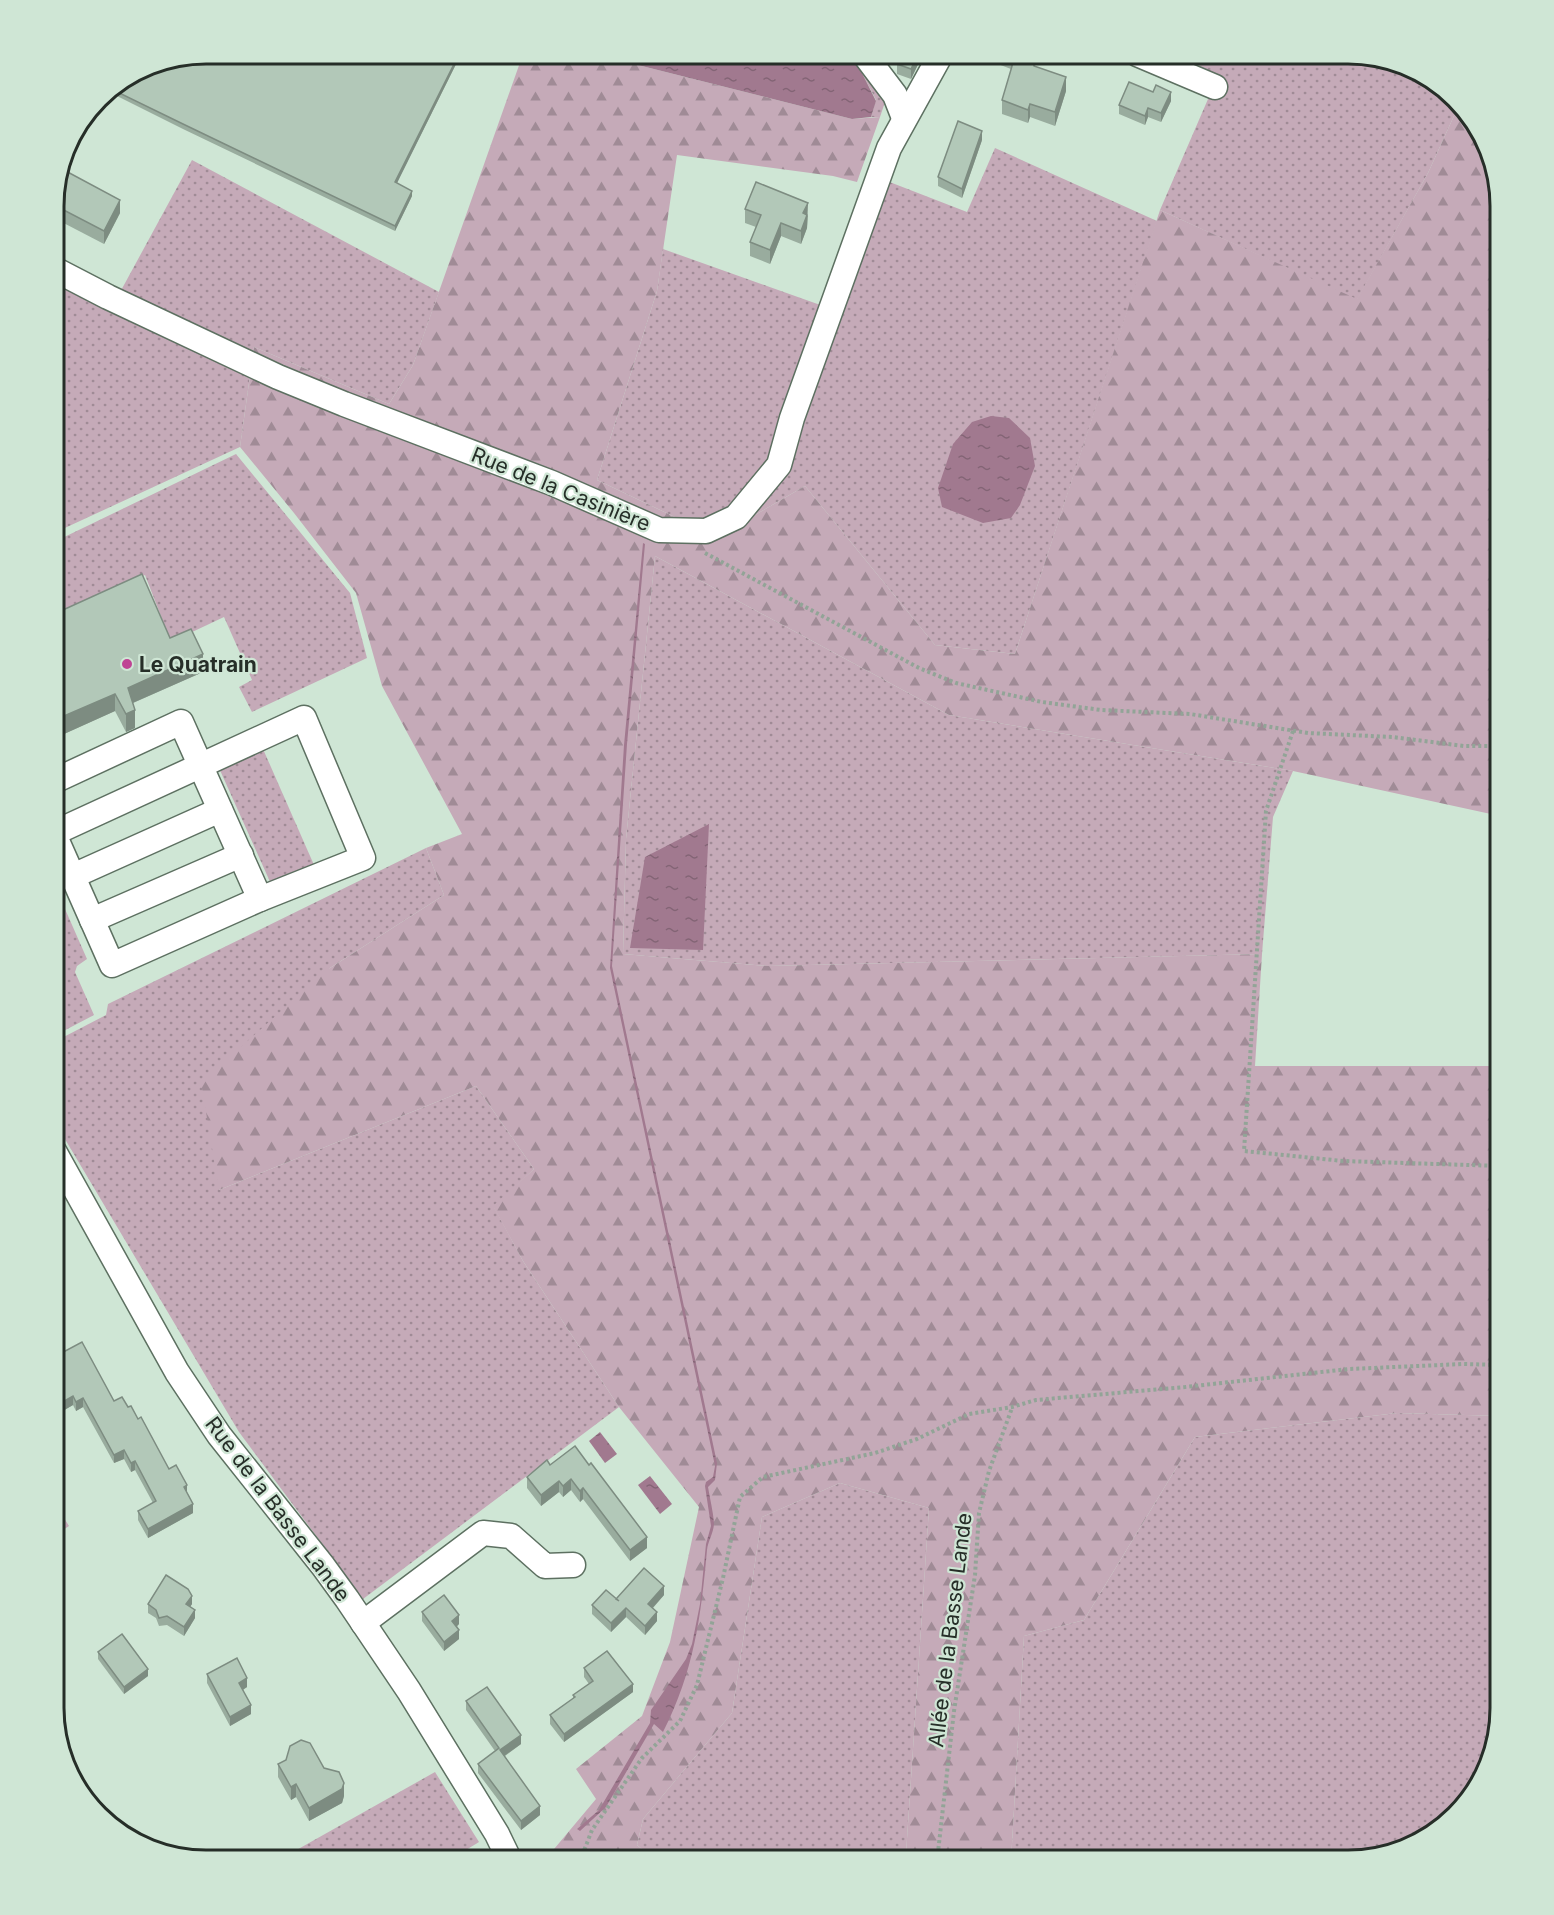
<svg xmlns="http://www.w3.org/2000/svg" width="1554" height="1915" viewBox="0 0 1554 1915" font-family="Inter,sans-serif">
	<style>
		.grass { fill: url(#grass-dots) }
		.forest { fill: url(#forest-firs) }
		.water { fill: url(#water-ripples) }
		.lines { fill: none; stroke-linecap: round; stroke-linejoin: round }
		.minor-casing { stroke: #5d7061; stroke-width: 27 }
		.path { stroke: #92a497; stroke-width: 4; stroke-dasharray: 3 3; stroke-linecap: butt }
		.minor { stroke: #fff; stroke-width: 24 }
		.wall { fill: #99ac9e }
		.shaded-wall { fill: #7d8c81 }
		.building { fill: #b2c8b8; stroke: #7d8c81; stroke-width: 1.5 }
		.poi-dot { fill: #bf4494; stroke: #cfe6d5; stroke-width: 2 }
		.labels { text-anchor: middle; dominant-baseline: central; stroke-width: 4.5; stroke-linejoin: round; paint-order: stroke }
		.street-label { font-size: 21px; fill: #262e28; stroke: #cfe6d5 }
		.poi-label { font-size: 21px; font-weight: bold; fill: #262e28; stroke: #cfe6d5; text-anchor: start }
		.rim { fill: none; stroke: #262e28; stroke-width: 3 }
	</style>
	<defs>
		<pattern id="grass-dots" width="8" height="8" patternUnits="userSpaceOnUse" patternTransform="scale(1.5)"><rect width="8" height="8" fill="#c5aab8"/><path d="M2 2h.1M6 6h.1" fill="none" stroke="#a08b96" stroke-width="1.8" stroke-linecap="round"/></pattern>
		<pattern id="forest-firs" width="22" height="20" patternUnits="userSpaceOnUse" patternTransform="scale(1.5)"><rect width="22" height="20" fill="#c5aab8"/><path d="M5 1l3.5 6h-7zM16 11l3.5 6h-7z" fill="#a08b96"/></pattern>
		<pattern id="water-ripples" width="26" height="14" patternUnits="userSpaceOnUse" patternTransform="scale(1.5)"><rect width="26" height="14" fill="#a1798f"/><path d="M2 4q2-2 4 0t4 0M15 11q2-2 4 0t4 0" fill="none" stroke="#836475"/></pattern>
	</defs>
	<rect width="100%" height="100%" fill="#cfe6d5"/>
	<g class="grass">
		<polygon points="827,54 854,54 887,96 880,117 871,117 876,100 857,63"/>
		<polygon points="1196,54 1357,54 1423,74 1458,107 1428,173 1357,300 1160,210 1218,76 1191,61"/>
		<polygon points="995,148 1157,221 1015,654 935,645 805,486 717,537 597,480 657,291 663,249 840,312 887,181 967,212"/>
		<polygon points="192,160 439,292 413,365 389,404 254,347 240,447 54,533 54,277 112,307"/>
		<polygon points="236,454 350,593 367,658 252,712 239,687 252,680 224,617 171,642 145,575 54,614 54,542"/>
		<polygon points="655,556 949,715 1293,771 1273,817 1262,954 767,966 623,954 626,839"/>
		<polygon points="263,749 314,865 271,884 219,768"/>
		<polygon points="426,848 444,895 330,968 219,1190 476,1086 534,1169 494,1207 523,1261 619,1407 363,1599 239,1432 56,1124 54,1120 54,1042 106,1015 108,1004"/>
		<polygon points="54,884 87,959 77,966 75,972 94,1015 54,1036"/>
		<polygon points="1397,1413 1500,1416 1500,1708 1484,1776 1432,1835 1347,1861 1011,1861 1024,1636 1084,1620 1195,1437"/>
		<polygon points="840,1483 929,1508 906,1854 920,1861 869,1861 825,1850 767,1861 656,1861 637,1845 643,1819 732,1713 762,1517"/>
		<polygon points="69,1758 104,1816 80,1793"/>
		<polygon points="435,1772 479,1842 448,1861 277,1861"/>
	</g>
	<g class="forest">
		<polygon points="523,54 604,54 634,64 852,119 880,117 857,182 833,176 677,155 657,291 597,480 717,537 805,486 935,645 1015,654 1160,210 1357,299 1428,173 1458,107 1474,122 1500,207 1500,816 1293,771 949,715 655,556 626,839 623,954 767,966 1262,954 1255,1066 1491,1066 1500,933 1500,1416 1397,1413 1195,1437 1084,1620 1024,1636 1011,1861 920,1861 906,1854 929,1508 840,1483 762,1517 732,1713 643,1819 637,1845 656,1861 544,1861 596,1799 576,1769 642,1716 670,1642 699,1507 619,1407 523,1261 493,1206 534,1169 476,1086 219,1190 201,1082 330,968 444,895 426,848 462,834 382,686 356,593 294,513 240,447 254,347 389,404 413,365"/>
		<polygon points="54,1502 69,1526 54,1536"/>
		<polygon points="825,1850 869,1861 767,1861"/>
	</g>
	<g class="water">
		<polygon points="604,54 827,54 857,63 876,101 871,117 852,119 634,64"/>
		<polygon points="991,416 1009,418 1030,438 1035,466 1020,505 1011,518 983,523 942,507 938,488 953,444 972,422"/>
		<path d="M 643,543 L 645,544 L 627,744 L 612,966 L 717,1463 L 715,1480 L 708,1487 C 710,1499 713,1511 714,1523 C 714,1532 708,1541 707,1550 C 701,1617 694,1671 663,1732 L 654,1724 L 606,1807 L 580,1831 L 577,1829 L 599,1810 L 650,1723 L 651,1710 L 686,1659 L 692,1644 L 700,1604 L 706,1544 L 711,1526 L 705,1486 L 706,1482 L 713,1477 L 715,1466 L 610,968 L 624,745 Z"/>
		<polygon points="709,824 703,950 630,948 645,857"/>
		<polygon points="600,1432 617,1454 605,1463 589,1441"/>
		<polygon points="650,1476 672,1504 660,1514 638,1485"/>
	</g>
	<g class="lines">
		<g class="minor-casing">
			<g id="minor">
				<polyline points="864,54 895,95 904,118"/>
				<polyline points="1137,54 1215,87"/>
				<polyline points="54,269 108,297 278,377 344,404 552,483 659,530 706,531 736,517 779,465 792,418 889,148 941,54"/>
				<polyline points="54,833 304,718 363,858 260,899"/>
				<polyline points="54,834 112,965 260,899 181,722 54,781"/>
				<polyline points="73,876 220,810"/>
				<polyline points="92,920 241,855"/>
				<polyline points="54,1151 177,1372 219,1435 323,1566 347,1599 409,1691 497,1834 510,1861"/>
				<polyline points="363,1623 483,1533 511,1536 545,1566 573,1565"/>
			</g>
		</g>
		<g class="path">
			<polyline points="705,553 919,668 956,683 1042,702 1101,710 1190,714 1308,733 1392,737 1464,746 1500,746"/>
			<polyline points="1293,731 1266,811 1244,1151 1343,1161 1500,1166"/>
			<polyline points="580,1861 592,1830 642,1758 680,1721 697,1685 723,1578 740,1497 763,1477 875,1453 917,1439 969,1414 1012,1407 1036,1400 1185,1387 1349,1369 1463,1364 1500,1365"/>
			<polyline points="937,1861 954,1711 975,1575 979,1513 989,1471 1012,1408"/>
		</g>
		<use href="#minor" class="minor"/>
	</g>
	<g class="wall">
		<polygon points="207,54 461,54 397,183 412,196 395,231 183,129 107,91 149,66"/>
		<polygon points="897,54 923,54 911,79 897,74 897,64 898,61 897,60"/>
		<polygon points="985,54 1017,54 1016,57 1034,66 1066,91 1055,126 1030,117 1028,123 1002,114 1002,100 1011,69 985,59"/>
		<polygon points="1171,101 1161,122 1148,117 1145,125 1119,114 1119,105"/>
		<polygon points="982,140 962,198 938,186 938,177"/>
		<polygon points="54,197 120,213 104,244 54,218"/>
		<polygon points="745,209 808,216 807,228 801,244 781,236 770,264 750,256 750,242 756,227 745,223"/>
		<polygon points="54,614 170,638 203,672 133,703 135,728 126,732 115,711 64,734 54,712"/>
		<polygon points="54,1357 114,1401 128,1407 138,1419 169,1469 187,1494 193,1513 148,1538 138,1520 138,1511 153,1503 135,1470 131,1472 124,1459 114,1463 83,1407 76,1411 73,1405 54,1416 54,1377 56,1375 54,1372"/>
		<polygon points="575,1446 647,1548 630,1561 583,1499 580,1502 571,1490 563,1497 559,1492 541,1506 527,1488 527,1477 550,1465"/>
		<polygon points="664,1595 653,1608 657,1621 645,1635 626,1617 611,1632 592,1614 592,1605 616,1599"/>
		<polygon points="148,1604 192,1604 190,1607 195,1618 184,1636 167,1625 159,1626 156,1618 148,1613"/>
		<polygon points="422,1612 459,1624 457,1627 459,1639 444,1651 422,1621"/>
		<polygon points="98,1652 148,1676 124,1694 98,1659"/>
		<polygon points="584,1668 633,1692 564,1742 550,1724 550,1715 573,1699 573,1695 589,1684 584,1677"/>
		<polygon points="207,1674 247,1687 243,1690 251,1714 230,1726 207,1683"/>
		<polygon points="466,1701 521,1744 505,1756 540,1815 521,1830 478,1773 478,1764 495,1751 466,1710"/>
		<polygon points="278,1764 324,1768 344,1796 342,1803 309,1821 296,1797 291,1800 278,1777"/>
	</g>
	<g class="shaded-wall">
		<polygon points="459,54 461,54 395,187 395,182"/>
		<polygon points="918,54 923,54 911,79 911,69"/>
		<polygon points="1013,54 1017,54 1011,69 1011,59"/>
		<polygon points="1066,77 1066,91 1055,126 1055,112"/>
		<polygon points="1171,92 1171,101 1161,122 1161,113"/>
		<polygon points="1030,104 1030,117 1028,123 1028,110"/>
		<polygon points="1148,108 1148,117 1145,125 1145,116"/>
		<polygon points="982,131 982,140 962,198 962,189"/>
		<polygon points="412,191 412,196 395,231 395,226"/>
		<polygon points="120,200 120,213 104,244 104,231"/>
		<polygon points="808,203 807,228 801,244 801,231 803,213"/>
		<polygon points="781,223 781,236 770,264 770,250"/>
		<polygon points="203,654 203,672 128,705 128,688"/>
		<polygon points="115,694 115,711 64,734 64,716"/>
		<polygon points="135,710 135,728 126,732 126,714"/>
		<polygon points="73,1396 73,1405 54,1416 54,1407"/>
		<polygon points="83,1398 83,1407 76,1411 76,1402"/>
		<polygon points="124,1450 124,1459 114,1463 114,1455"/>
		<polygon points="135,1461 135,1470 131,1472 131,1463"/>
		<polygon points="571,1479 571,1490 563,1497 563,1486"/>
		<polygon points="559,1481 559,1492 541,1506 541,1495"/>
		<polygon points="187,1485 187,1494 184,1487"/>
		<polygon points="583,1488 583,1499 580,1502 580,1491"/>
		<polygon points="193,1504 193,1513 148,1538 148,1529"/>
		<polygon points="647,1537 647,1548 630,1561 630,1550"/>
		<polygon points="664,1586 664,1595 648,1613 648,1604"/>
		<polygon points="192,1596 192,1604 186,1613 186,1604"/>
		<polygon points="626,1608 626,1617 611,1632 611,1623"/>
		<polygon points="195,1610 195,1618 184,1636 184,1627"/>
		<polygon points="657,1612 657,1621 645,1635 645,1626"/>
		<polygon points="459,1615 459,1624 452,1630 452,1621"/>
		<polygon points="459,1630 459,1639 444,1651 444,1642"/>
		<polygon points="148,1669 148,1676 124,1694 124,1687"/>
		<polygon points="247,1678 247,1687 239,1692 239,1683"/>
		<polygon points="633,1684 633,1692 564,1742 564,1734"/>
		<polygon points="251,1705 251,1714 230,1726 230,1717"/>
		<polygon points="521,1735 521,1744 500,1759 500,1750"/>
		<polygon points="344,1783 344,1796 342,1803 309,1821 309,1808"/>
		<polygon points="296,1784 296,1797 291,1800 291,1787"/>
		<polygon points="540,1806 540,1815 521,1830 521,1821"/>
	</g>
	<g class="building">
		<polygon points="207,54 459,54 395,182 412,191 395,226 183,124 111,89 149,66"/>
		<polygon points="901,54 918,54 911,69 897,64"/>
		<polygon points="999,54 1013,54 1011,59"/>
		<polygon points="1015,56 1034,63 1034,66 1066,77 1055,112 1030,104 1028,110 1002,100"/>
		<polygon points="1129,82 1153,92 1156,85 1171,92 1161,113 1148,108 1145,116 1119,105"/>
		<polygon points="958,121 982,131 962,189 938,177"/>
		<polygon points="62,169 120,200 104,231 54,205 54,197"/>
		<polygon points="756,182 808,203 803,213 807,215 801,231 781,223 770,250 750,242 761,215 745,209"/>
		<polygon points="142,574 170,638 191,629 203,654 128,688 135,710 126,714 115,694 64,716 54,694 54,614"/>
		<polygon points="82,1342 114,1401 122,1397 128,1407 131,1406 138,1419 141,1417 169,1469 176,1465 187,1485 184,1487 193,1504 148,1529 138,1511 156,1501 135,1461 131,1463 124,1450 114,1455 83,1398 76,1402 73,1396 54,1407 54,1377 60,1373 54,1363 54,1357"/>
		<polygon points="575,1446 589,1465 591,1463 647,1537 630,1550 583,1488 580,1491 571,1479 563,1486 559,1481 541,1495 527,1477 547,1460 550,1465"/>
		<polygon points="644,1568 664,1586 648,1604 657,1612 645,1626 626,1608 611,1623 592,1605 606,1590 619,1601 616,1599"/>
		<polygon points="166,1575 188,1589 192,1596 186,1604 195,1610 184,1627 167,1616 159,1618 156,1610 148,1604"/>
		<polygon points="444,1595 459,1615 452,1621 459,1630 444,1642 422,1612"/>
		<polygon points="122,1634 148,1669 124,1687 98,1652"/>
		<polygon points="607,1651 633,1684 564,1734 550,1715 575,1697 573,1695 593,1681 584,1668"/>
		<polygon points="237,1658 247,1678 239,1683 251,1705 230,1717 207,1674"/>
		<polygon points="487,1687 521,1735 500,1750 540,1806 521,1821 478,1764 499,1748 466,1701"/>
		<polygon points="301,1740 310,1743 324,1768 339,1772 344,1783 342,1789 309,1808 296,1784 291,1787 278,1764 286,1760 290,1746"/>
	</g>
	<circle class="poi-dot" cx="127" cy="664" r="6"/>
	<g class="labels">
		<g class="street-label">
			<text transform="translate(561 489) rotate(22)">Rue de la Casinière</text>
			<text transform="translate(278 1509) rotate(53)">Rue de la Basse Lande</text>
			<text transform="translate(950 1630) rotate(-83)">Allée de la Basse Lande</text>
		</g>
		<g class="poi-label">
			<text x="139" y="664">Le Quatrain</text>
		</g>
	</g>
	<path d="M0 0H1554V1915H0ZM206 64H1348A142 142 0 0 1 1490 206V1708A142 142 0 0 1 1348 1850H206A142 142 0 0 1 64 1708V206A142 142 0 0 1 206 64Z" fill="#cfe6d5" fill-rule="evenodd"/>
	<path class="rim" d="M206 64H1348A142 142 0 0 1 1490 206V1708A142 142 0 0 1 1348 1850H206A142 142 0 0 1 64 1708V206A142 142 0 0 1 206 64Z"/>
</svg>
